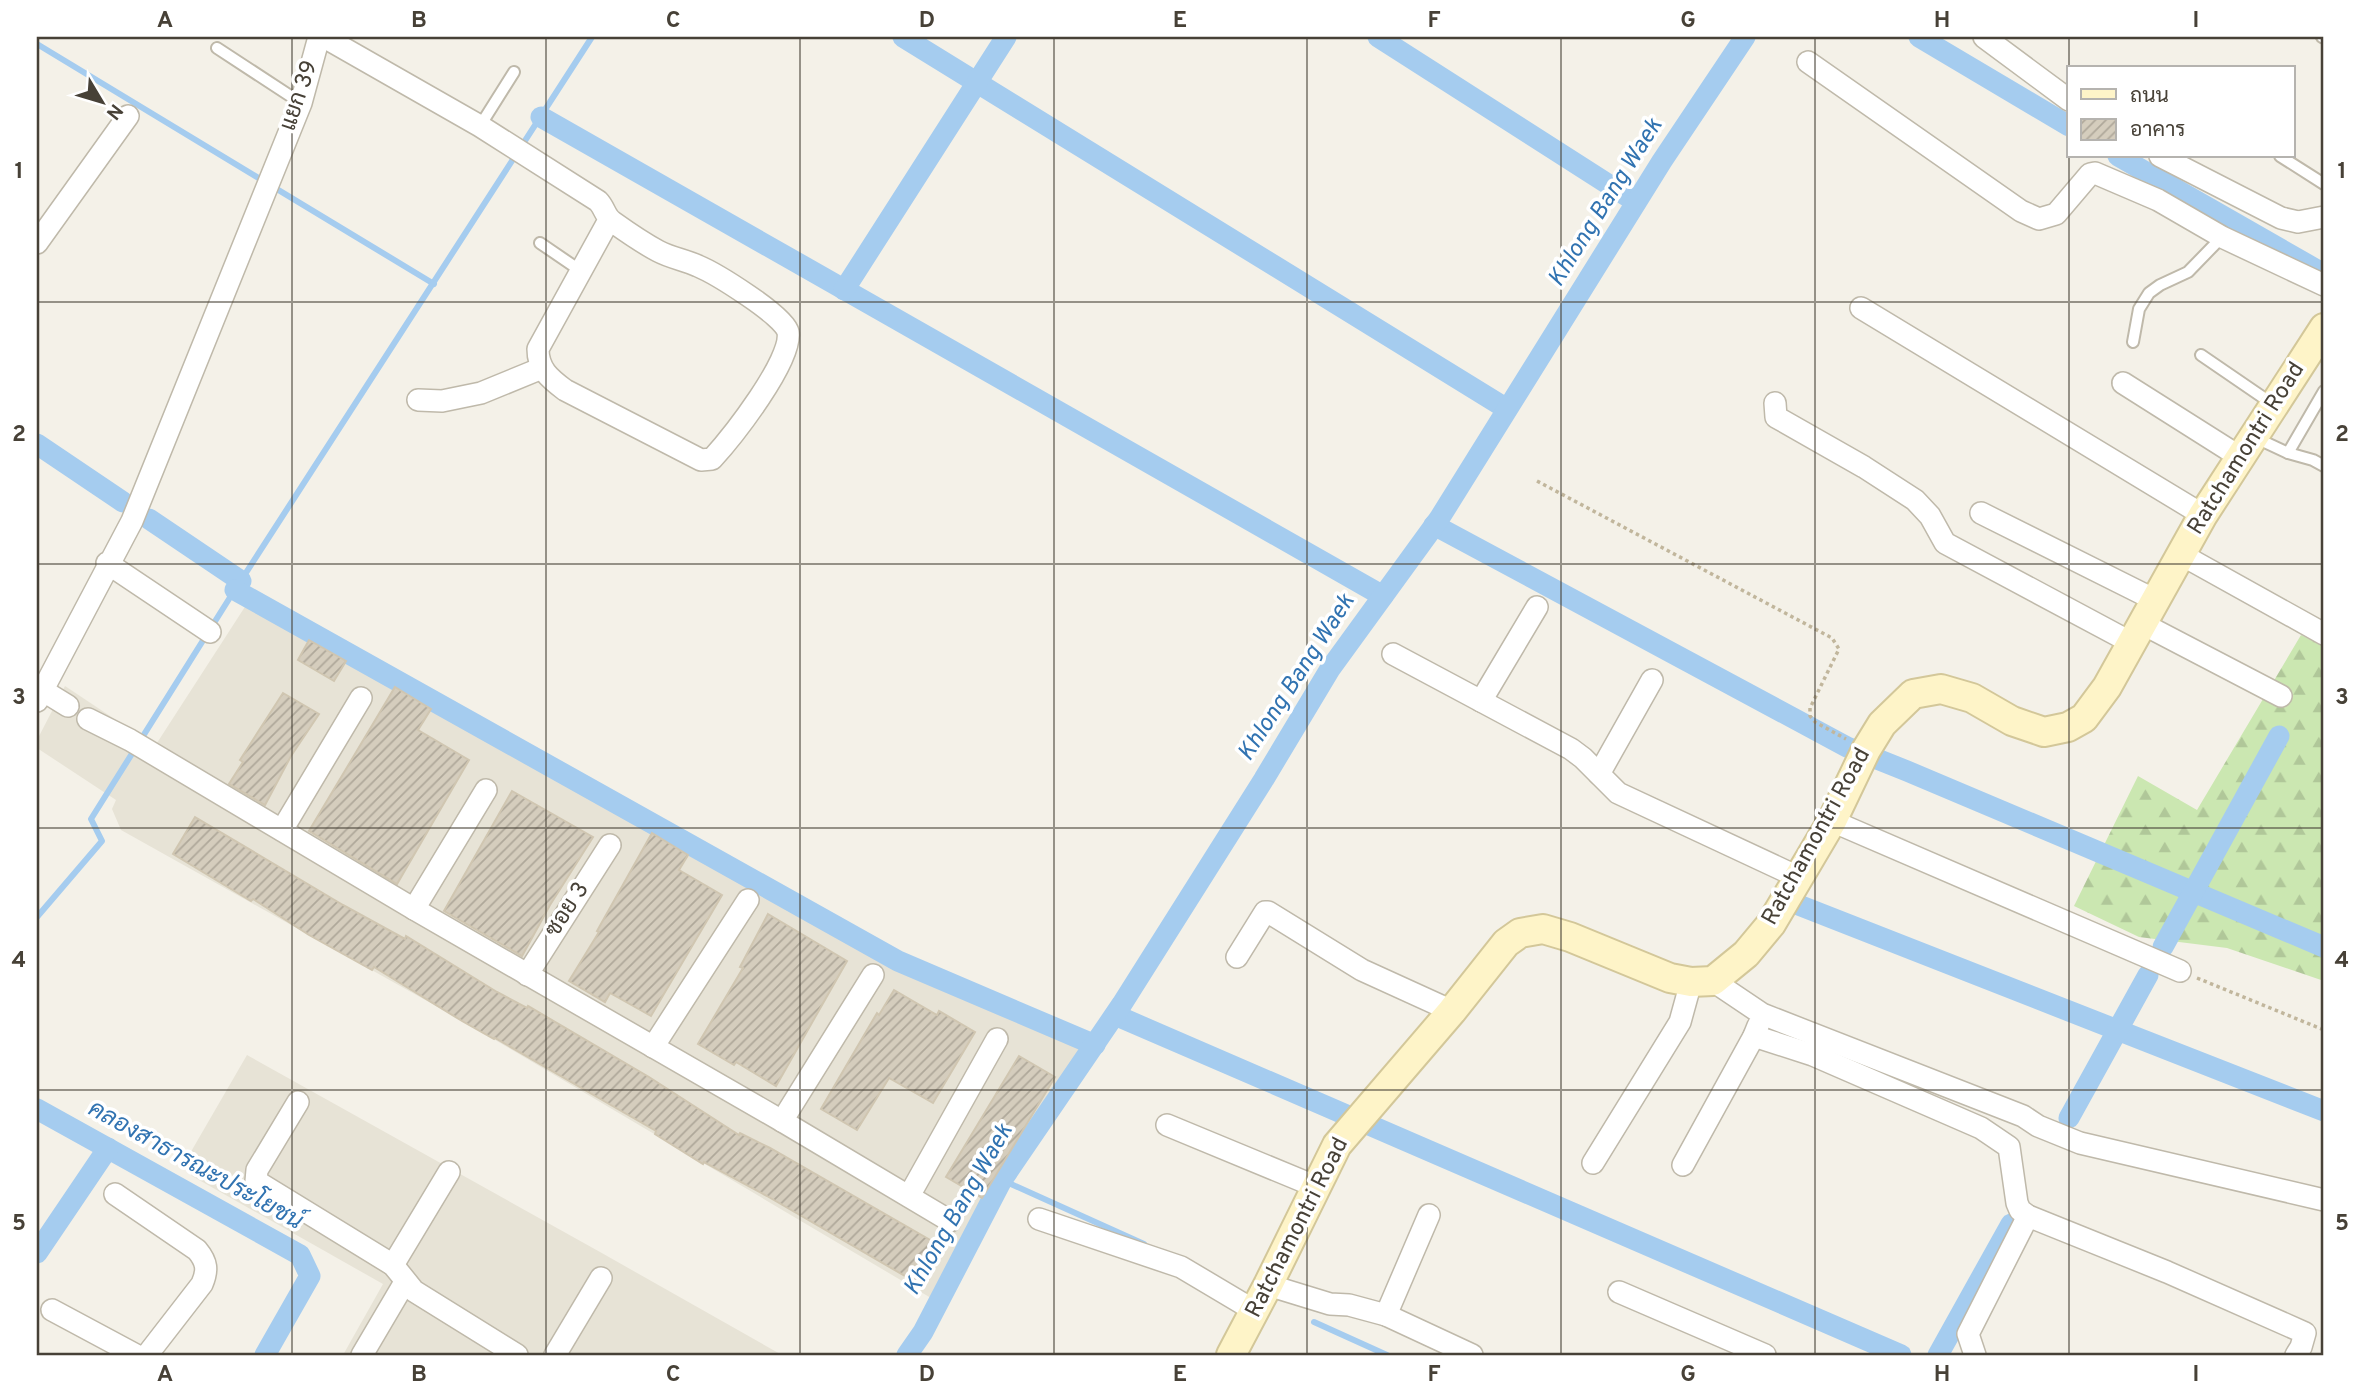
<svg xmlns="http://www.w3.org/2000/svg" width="2361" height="1392" viewBox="0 0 2361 1392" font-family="Overpass,Sarabun,sans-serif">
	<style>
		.residential { fill: #e7e3d6 }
		.forest { fill: url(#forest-firs) }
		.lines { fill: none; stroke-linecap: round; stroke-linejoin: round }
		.stream { stroke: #a5ccef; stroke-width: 6 }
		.canal { stroke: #a5ccef; stroke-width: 21 }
		.building { fill: url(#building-hatch); stroke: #d0c6b1; stroke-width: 2 }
		.lane-casing { stroke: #bfb9aa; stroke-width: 14 }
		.street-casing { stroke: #bfb9aa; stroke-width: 24 }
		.secondary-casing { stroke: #d3c799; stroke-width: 32 }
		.path { stroke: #c1b69c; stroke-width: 3.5; stroke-dasharray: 3.5 3.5; stroke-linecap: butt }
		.lane { stroke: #fff; stroke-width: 10 }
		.street { stroke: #fff; stroke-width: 21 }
		.secondary { stroke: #fef4c8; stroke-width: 28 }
		.grid { fill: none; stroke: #474137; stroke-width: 2; stroke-opacity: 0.55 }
		.labels { text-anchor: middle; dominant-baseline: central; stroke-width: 7; stroke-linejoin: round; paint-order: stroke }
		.street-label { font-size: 23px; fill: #474137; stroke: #fff }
		.water-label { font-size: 24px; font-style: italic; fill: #3173b1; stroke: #fff }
		.neatline { fill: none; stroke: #474137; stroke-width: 2.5 }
		.grid-label { font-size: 23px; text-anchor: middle; font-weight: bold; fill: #474137 }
	</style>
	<defs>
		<pattern id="forest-firs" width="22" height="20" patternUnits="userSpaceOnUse" patternTransform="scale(1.75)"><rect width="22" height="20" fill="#cbe7b1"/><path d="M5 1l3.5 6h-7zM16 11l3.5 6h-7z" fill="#b0c799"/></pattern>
		<pattern id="building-hatch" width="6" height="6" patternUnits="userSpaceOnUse" patternTransform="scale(1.75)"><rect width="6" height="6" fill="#d5cdbd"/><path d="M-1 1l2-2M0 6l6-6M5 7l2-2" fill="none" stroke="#afa89a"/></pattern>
	</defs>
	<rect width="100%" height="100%" fill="#f4f1e8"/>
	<g class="residential">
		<polygon points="250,599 898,961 1086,1050 931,1298 470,1025 121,830 112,809 116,800 37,748 37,740 65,686 155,746"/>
		<polygon points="247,1055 600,1252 782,1355 343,1355 383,1284 192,1176 185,1162"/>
	</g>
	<polygon class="forest" points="2301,635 2324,646 2324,981 2227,948 2139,937 2074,906 2138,776 2197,810"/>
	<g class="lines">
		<g class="stream">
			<polyline points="37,44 434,284"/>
			<polyline points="37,917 102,841 91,819 229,599 592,37"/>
			<polyline points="1002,1180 1144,1244"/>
			<polyline points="1314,1322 1387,1355"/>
		</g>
		<g class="canal">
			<polyline points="903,37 1507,409"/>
			<polyline points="1378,37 1636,202"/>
			<polyline points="1919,37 2069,126"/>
			<polyline points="541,117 1383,596"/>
			<polyline points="2118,156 2324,274"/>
			<polyline points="844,290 1006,37"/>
			<polyline points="37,444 123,502"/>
			<polyline points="149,519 241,581"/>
			<polyline points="1434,525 1847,747 1907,771 2324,947"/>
			<polyline points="235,590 898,961 1095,1045"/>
			<polyline points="1796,904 2324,1111"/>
			<polyline points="2163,947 2279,736"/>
			<polyline points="1115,1015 1901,1355"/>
			<polyline points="37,1109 300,1255 310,1276 265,1355"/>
			<polyline points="2069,1118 2148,975"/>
			<polyline points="37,1253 108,1148"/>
			<polyline points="907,1355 923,1332 1002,1180 1122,1004 1264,779 1330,669 1439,519 1662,161 1745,37"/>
			<polyline points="1938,1355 2011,1224"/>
		</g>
	</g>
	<g class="building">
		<polygon points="309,640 346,661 334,681 298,660"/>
		<polygon points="395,687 431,709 418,730 469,760 397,884 309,831"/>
		<polygon points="283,693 319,714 291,756 265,805 229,784 243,762 240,760"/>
		<polygon points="512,791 593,837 550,905 522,956 444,911"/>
		<polygon points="195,817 343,905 405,939 406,936 497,992 527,1008 528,1006 649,1077 739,1135 740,1133 770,1148 939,1245 917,1283 767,1196 704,1162 703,1164 655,1134 656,1131 616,1108 495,1038 494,1039 462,1021 374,967 372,970 309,935 253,899 251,901 173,854"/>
		<polygon points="652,833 688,855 679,870 722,895 651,1016 610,993 605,1002 569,981 599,932 597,931"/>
		<polygon points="768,914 847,961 776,1086 736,1062 734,1065 698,1044 743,968 740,967"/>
		<polygon points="894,990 937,1015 939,1011 975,1032 933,1103 889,1078 857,1130 821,1109 877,1013 879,1015"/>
		<polygon points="1019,1056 1055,1077 982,1198 946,1177"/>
	</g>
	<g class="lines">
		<g class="lane-casing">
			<g id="lane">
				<polyline points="2322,37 2324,38"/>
				<polyline points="217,48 301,103"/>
				<polyline points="480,126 514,72"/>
				<polyline points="2280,156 2324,184"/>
				<polyline points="540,243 581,271"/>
				<polyline points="2133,342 2139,309 2149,293 2160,285 2188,272 2222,237"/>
				<polyline points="2201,355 2274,405"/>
				<polyline points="2256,438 2288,453 2313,460 2324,466"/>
				<polyline points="2288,453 2324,391"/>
			</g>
		</g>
		<g class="street-casing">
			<g id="street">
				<path d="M 324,37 L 480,126 L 598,201 C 605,208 605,217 613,222 C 627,232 643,243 658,251 C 671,258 685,260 698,266 C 715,273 785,316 788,332 C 793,360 732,437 712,459 L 701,460 L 565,390 C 549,378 538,369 538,349 L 609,220"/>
				<polyline points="1984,37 2069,100"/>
				<polyline points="1808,62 2021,211 2039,219 2056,214 2090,174 2095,173 2158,200 2222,237 2324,285"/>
				<polyline points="2160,156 2281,218 2298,222 2324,217"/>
				<polyline points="37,243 128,116"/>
				<polyline points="1861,308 2203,515"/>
				<polyline points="2123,383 2240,457"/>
				<polyline points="418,400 442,401 481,393 542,368"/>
				<polyline points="1775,403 1776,417 1864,467 1915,500 1930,516 1945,543 2132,643"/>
				<polyline points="1981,513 2155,600"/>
				<polyline points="2182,555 2324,634"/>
				<polyline points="107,563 210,632"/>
				<polyline points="2141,623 2281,696"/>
				<polyline points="1393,654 1571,749 1583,758 1618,793 1798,877"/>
				<polyline points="42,690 68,706"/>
				<polyline points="37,701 132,521 301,103 319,37"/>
				<polyline points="1481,701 1537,607"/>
				<polyline points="88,719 130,740 414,909 782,1121 950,1221"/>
				<polyline points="1599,774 1652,680"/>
				<polyline points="1832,821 2180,971"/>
				<polyline points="282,830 361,698"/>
				<polyline points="414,909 486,790"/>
				<polyline points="1237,957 1265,912 1268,912 1362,970 1452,1011"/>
				<polyline points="527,975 610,845"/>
				<polyline points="1713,981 1762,1014 2023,1116 2038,1126 2080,1143 2324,1200"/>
				<polyline points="1754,1036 1813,1055 1981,1128 2009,1147 2017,1203 2020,1210 2028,1216 2167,1272 2305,1333 2301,1347 2296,1355"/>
				<polyline points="653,1047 748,900"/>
				<polyline points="298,1102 257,1170 256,1181 393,1265 414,1291 517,1355"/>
				<polyline points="782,1121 873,975"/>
				<polyline points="1167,1125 1317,1187"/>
				<polyline points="1593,1163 1680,1022 1691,982"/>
				<polyline points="1683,1165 1754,1036 1758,1026"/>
				<path d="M 115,1194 L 197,1250 C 207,1262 208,1270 202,1284 L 147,1355"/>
				<polyline points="909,1196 997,1039"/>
				<polyline points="1039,1219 1181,1267 1255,1311"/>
				<polyline points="393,1265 449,1172"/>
				<polyline points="1268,1285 1330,1304 1349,1305 1386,1315 1472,1355"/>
				<polyline points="1619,1292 1765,1355"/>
				<polyline points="52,1310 136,1355"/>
				<polyline points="1386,1315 1429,1215"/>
				<polyline points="362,1355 405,1282"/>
				<polyline points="555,1355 601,1278"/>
				<polyline points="1975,1355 1968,1334 2028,1216"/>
			</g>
		</g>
		<g class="secondary-casing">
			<polyline id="secondary" points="1231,1355 1268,1285 1337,1145 1452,1011 1506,943 1520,933 1543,929 1570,937 1670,978 1691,982 1713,981 1746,954 1771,924 1832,821 1866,750 1882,724 1913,694 1941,689 1972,698 2012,721 2044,732 2068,727 2084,718 2107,687 2203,515 2324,328"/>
		</g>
		<g class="path">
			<polyline points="1537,481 1832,638 1839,649 1810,708 1810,716 1815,722 1846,739"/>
			<polyline points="2197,978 2324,1030"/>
		</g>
		<use href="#lane" class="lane"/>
		<use href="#street" class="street"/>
		<use href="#secondary" class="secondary"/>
	</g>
	<path class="grid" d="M 292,37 L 292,1355M 546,37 L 546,1355M 800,37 L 800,1355M 1054,37 L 1054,1355M 1307,37 L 1307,1355M 1561,37 L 1561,1355M 1815,37 L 1815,1355M 2069,37 L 2069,1355M 37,302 L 2324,302M 37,564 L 2324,564M 37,828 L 2324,828M 37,1090 L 2324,1090"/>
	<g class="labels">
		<g class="street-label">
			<text transform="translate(300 96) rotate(-71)">แยก 39</text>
			<text transform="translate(2247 449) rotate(-58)">Ratchamontri Road</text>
			<text transform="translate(1817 837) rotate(-61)">Ratchamontri Road</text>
			<text transform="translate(568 910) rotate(-57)">ซอย 3</text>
			<text transform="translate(1298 1228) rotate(-63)">Ratchamontri Road</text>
		</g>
		<g class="water-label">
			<text transform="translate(1606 203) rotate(-58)">Khlong Bang Waek</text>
			<text transform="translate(1297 678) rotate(-57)">Khlong Bang Waek</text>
			<text transform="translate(195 1166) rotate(29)">คลองสาธารณะประโยชน์</text>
			<text transform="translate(959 1210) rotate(-60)">Khlong Bang Waek</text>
		</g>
	</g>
	<rect width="2361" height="1392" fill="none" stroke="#ffffff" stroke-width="77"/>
	<rect x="2067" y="66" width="228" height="91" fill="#ffffff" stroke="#b5b3af" stroke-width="2"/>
	<rect x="2081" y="89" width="35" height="10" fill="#fef4c8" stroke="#b5b3af" stroke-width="2"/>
	<text x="2130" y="102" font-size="21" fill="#474137">ถนน</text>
	<rect x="2081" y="119" width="35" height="21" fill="url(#building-hatch)" stroke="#b5b3af" stroke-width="2"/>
	<text x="2130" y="136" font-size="21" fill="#474137">อาคาร</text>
	<g transform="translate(102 102) rotate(128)" stroke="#ffffff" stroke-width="5" paint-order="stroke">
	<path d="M0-5L12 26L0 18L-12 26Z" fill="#474137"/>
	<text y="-10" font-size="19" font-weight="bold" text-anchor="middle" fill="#474137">N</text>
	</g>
	<rect x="38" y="38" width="2284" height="1316" class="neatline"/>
	<g class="grid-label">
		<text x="165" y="27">A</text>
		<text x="419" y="27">B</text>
		<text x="673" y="27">C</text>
		<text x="927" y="27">D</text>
		<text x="1180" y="27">E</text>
		<text x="1434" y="27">F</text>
		<text x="1688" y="27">G</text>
		<text x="1942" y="27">H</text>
		<text x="2196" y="27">I</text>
		<text x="19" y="178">1</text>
		<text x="2342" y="178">1</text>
		<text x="19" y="441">2</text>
		<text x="2342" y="441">2</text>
		<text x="19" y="704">3</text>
		<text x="2342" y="704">3</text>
		<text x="19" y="967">4</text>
		<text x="2342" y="967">4</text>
		<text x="19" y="1230">5</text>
		<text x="2342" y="1230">5</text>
		<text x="165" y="1381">A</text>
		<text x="419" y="1381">B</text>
		<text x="673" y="1381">C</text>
		<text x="927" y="1381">D</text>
		<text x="1180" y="1381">E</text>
		<text x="1434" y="1381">F</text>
		<text x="1688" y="1381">G</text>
		<text x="1942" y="1381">H</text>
		<text x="2196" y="1381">I</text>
	</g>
</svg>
